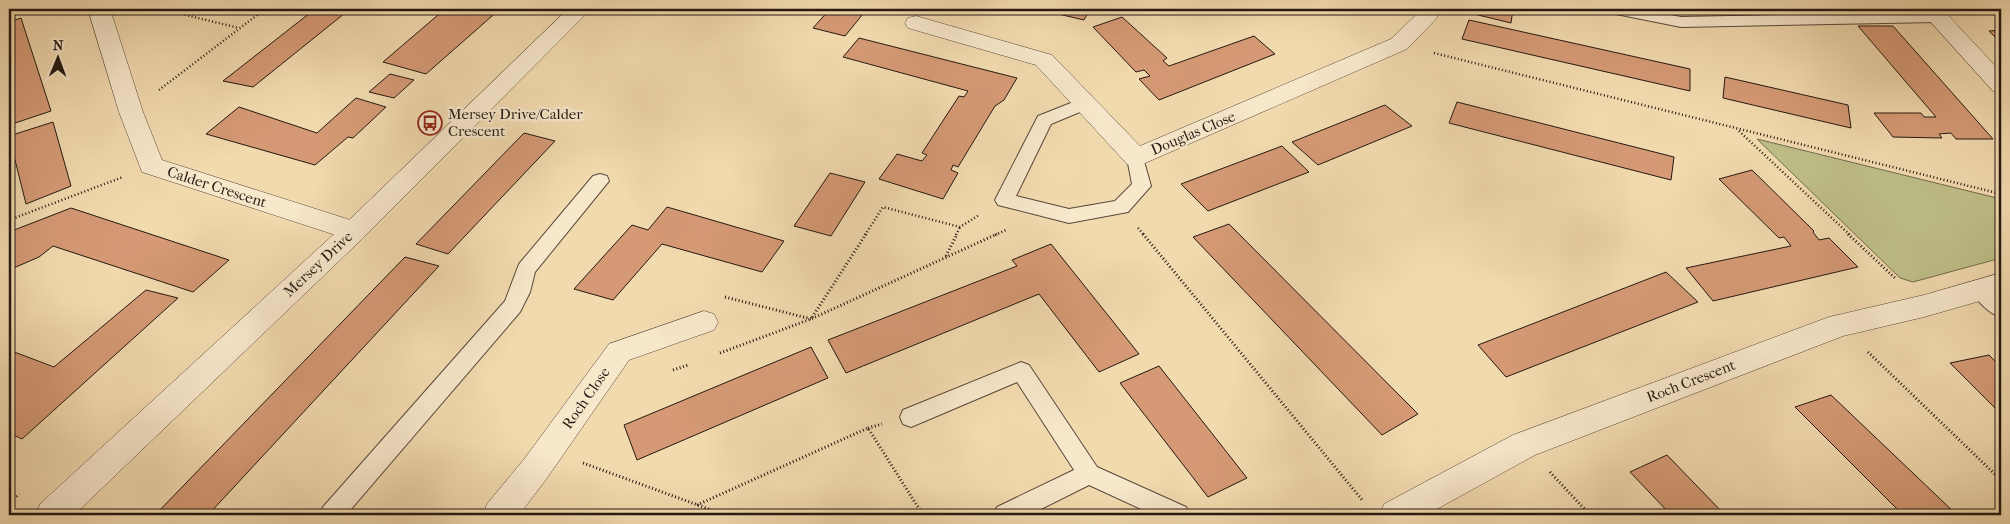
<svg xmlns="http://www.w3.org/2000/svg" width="2010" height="524" viewBox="0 0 2010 524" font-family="'IM FELL French Canon',serif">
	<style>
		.green { fill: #bebe88; stroke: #716b4d }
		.building { fill: #d59a75; stroke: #241812 }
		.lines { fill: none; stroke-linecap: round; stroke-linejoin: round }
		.service-casing { stroke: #584839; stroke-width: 2 }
		.minor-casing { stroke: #584839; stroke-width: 1 }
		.tertiary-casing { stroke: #584839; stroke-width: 1 }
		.path-far1 { stroke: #241812; stroke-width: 2.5; stroke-dasharray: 1 2.5; stroke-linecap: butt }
		.path { stroke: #241812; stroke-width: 3; stroke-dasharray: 1 2.5; stroke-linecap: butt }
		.service { fill: #f7e7cb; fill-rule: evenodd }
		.minor { fill: #f7e7cb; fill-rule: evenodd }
		.tertiary { fill: #f7e7cb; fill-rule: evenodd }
		.labels { text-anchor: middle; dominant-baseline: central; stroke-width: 4.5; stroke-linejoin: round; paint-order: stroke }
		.poi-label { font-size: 15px; fill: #241812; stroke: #f7e7cb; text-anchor: start }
		.street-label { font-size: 15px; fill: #241812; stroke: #f7e7cb }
	</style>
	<rect width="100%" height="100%" fill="#f2daaf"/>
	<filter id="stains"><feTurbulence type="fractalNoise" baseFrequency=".004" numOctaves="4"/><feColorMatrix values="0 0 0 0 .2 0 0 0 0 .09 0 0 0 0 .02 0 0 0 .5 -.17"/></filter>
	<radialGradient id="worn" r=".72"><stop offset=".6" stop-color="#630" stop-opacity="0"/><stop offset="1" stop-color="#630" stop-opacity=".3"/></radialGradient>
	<polygon class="green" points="1757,139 2001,199 2001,258 1913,282 1900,278"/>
	<g class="building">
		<polygon points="315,9 350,9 253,87 223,81"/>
		<polygon points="445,9 500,9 426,74 383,62"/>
		<polygon points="830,9 867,9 845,36 813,28"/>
		<polygon points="1037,9 1090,9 1084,20"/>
		<polygon points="1475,9 1513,9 1511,23 1474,14"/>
		<polygon points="1122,17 1167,58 1163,61 1169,66 1254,36 1275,54 1159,100 1139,79 1150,76 1144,70 1136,72 1093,27"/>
		<polygon points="21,18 51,111 9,125 9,22"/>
		<polygon points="1469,20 1690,69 1690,91 1462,39"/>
		<polygon points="1858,26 1893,26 1993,139 1956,139 1951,133 1939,134 1942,138 1893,137 1874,113 1921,113 1924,117 1936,117"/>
		<polygon points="2001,30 2001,43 1989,31"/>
		<polygon points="859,38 1017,78 1004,100 995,106 958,167 953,165 951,170 958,173 943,199 879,179 897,154 922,161 927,155 922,153 959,96 964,97 968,91 843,57"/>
		<polygon points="390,74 414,80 394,98 369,92"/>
		<polygon points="1725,77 1848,105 1851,128 1723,98"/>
		<polygon points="356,98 386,107 353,138 348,137 315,165 206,134 239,107 317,133"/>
		<polygon points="1457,102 1674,157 1671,180 1449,123"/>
		<polygon points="1385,105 1412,126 1318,165 1292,142"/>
		<polygon points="53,122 71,186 26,204 9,136"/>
		<polygon points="524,133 555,141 448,254 416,244"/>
		<polygon points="1282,146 1309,172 1208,211 1181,184"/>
		<polygon points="1752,170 1814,231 1813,232 1819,240 1829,238 1858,267 1713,301 1686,268 1791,246 1784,237 1779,238 1719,179"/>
		<polygon points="830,173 865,182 831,236 794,226"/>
		<polygon points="667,207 784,241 762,272 662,244 613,300 574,289 632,225 648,230"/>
		<polygon points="71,208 229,260 193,292 53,246 39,257 9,270 9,232"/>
		<polygon points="1229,224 1418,414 1382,435 1193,237"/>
		<polygon points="1051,244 1139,354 1099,372 1039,294 846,373 828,340 1017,266 1012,260"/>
		<polygon points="405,257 439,266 208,515 155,515"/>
		<polygon points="1666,272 1698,302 1506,377 1478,345"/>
		<polygon points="146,290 178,298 22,439 9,433 9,350 54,367"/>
		<polygon points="811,347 828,378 637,460 624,425"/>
		<polygon points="1989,355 2001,367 2001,414 1950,363"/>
		<polygon points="1159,366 1247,478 1208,497 1120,383"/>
		<polygon points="1831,395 1957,515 1903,515 1795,407"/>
		<polygon points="1667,455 1725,515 1671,515 1630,472"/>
	</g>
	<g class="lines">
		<g class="service-casing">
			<g id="service">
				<polygon points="1608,9 1639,9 1681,17 1938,12 1944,14 1946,17 1944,20 1938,22 1681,27 1616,14 1610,12"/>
				<polygon points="1086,97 1092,99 1095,103 1092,107 1051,124 1016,196 1069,209 1115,201 1132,184 1127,158 1130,154 1136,152 1142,154 1151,186 1128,212 1069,223 998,205 995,200 1038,116"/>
				<polygon points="600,174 607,176 609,181 535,272 530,292 520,312 346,515 319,515 323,507 505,301 519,264 593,176"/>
				<path d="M 1980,281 L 1987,283 L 2001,297 L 2001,317 C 1989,314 1976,300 1970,289 L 1973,283 Z"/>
				<polygon points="1021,362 1029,365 1097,467 1186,507 1190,515 1154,515 1089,485 1029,515 993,515 997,507 1074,470 1017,382 911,427 903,424 900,417 903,410"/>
			</g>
		</g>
		<g class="minor-casing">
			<g id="minor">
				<polygon points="88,9 110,9 143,112 162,160 363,224 367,231 363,238 354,241 142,172 119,112"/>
				<polygon points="1415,9 1437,9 1437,18 1407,49 1136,167 1127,164 1036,65 908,28 905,23 908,18 916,16 1052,55 1140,146 1391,39 1415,16"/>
				<polygon points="1919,9 1942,9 2001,72 2001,94 1993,91"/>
				<polygon points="2001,273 2001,295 1924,317 1843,336 1535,455 1426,515 1380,515 1384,504 1513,435 1829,317 1924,295"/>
				<polygon points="704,311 714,314 718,322 714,330 629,360 547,478 519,515 483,515 487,504 525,458 609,344"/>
			</g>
		</g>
		<g class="tertiary-casing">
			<polygon id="tertiary" points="568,9 591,9 363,238 74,515 36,515 40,504 345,224"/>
		</g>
		<g class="path-far1">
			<polyline points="161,9 239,28"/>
			<polyline points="1434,53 2001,194"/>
			<polyline points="159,90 265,9"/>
			<polyline points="1739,131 1850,235"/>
			<polyline points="9,220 123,177"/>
			<polyline points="1138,228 1144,235"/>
			<polyline points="865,235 883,207 960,227 979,215"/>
			<polyline points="956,235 960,227"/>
			<polyline points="995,235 1006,230"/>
		</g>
		<g class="path">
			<polyline points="1143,234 1363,501"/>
			<polyline points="1848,234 1896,279"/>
			<polyline points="946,256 957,234"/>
			<polyline points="725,297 811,319 866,234"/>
			<polyline points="1868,352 2001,480"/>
			<polyline points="720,353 811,319 997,234"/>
			<polyline points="673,370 688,365"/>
			<polyline points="868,428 882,424"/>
			<polyline points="583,463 725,515"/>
			<polyline points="1550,472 1590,515"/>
			<polyline points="9,504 19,494"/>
			<polyline points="697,505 868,428 923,515"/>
		</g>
		<use href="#service" class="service"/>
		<use href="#minor" class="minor"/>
		<use href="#tertiary" class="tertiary"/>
	</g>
	<defs>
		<g id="bus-ring" transform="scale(1.25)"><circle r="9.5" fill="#f7e7cb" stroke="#8f2418" stroke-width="1.5"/><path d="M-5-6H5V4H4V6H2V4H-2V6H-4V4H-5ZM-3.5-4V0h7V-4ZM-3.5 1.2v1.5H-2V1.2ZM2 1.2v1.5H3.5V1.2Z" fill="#8f2418"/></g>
	</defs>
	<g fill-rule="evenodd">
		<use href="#bus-ring" x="430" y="123"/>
	</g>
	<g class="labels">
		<g class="poi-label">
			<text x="448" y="114">Mersey Drive/Calder<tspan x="448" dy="17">Crescent</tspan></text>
		</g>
		<g class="street-label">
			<text transform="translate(1193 133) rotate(-23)">Douglas Close</text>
			<text transform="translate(217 187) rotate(18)">Calder Crescent</text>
			<text transform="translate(318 264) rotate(-43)">Mersey Drive</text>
			<text transform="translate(1691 381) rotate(-21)">Roch Crescent</text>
			<text transform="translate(586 398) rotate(-55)">Roch Close</text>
		</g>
	</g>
	<rect width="2010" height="524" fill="none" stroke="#f2daaf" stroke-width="30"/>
	<rect x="10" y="10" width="1990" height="504" fill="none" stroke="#241812" stroke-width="2.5"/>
	<rect x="15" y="15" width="1980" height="494" fill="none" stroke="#241812"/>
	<g transform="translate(58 58) rotate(1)" stroke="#f7e7cb" stroke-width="4" paint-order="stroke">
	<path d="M0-4L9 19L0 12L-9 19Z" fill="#241812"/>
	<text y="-8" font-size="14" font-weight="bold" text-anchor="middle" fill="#241812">N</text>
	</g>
	<rect width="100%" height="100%" filter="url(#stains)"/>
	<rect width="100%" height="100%" fill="url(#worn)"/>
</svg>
